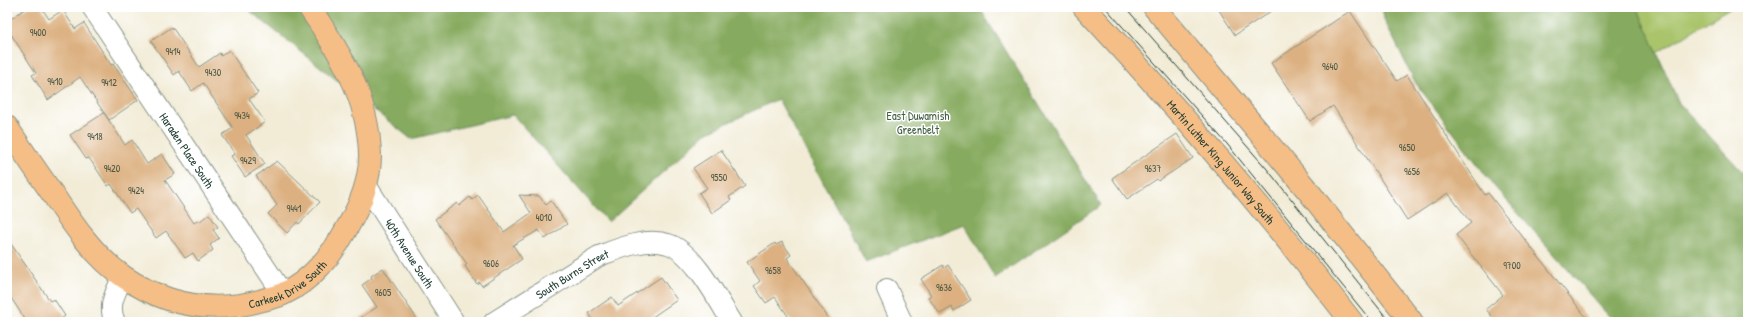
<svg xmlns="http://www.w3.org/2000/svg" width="1755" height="329" viewBox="0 0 1755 329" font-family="'Patrick Hand',sans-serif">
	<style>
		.green { fill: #a9c46b; stroke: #648050 }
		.forest { fill: #86aa5f; stroke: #52744a }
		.building { fill: #dcb080 }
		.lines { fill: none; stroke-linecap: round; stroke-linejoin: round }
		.minor-casing { stroke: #889486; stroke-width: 22 }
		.major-casing { stroke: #889486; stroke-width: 24 }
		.minor { stroke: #fff; stroke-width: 20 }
		.major { stroke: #f6be87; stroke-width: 22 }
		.tram { stroke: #1f3d34; stroke-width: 1 }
		.labels { text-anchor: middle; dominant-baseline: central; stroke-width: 3; stroke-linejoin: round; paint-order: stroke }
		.number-label { font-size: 10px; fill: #4e5a47 }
		.park-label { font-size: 12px; fill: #425f42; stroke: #fff }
		.street-label { font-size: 12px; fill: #1f3d34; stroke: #fff }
	</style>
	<rect width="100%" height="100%" fill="#fff"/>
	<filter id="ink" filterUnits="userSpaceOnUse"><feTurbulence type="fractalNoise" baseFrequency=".025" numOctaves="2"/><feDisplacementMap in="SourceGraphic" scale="8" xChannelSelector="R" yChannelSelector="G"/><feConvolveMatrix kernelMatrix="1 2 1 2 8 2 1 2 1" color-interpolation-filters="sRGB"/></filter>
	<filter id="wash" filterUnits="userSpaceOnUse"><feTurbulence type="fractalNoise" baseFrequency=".012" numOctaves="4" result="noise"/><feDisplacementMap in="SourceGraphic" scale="16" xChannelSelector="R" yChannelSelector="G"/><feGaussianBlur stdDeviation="0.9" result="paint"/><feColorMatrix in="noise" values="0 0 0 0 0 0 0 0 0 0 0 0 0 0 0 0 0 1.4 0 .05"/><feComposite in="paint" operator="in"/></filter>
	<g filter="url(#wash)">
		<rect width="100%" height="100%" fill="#f2ecd7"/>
		<polygon class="green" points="1637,7 1731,7 1657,53"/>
		<g class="forest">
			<polygon points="245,7 979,7 1101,205 995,278 964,224 866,262 778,99 706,133 608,222 513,115 411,139"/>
			<polygon points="1382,7 1637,7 1679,103 1748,178 1748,322 1614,322 1494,186 1415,82 1384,19"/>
		</g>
		<g id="blocks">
			<g class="building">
				<polygon points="28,7 41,7 49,19 63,10 75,29 84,23 111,65 113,64 138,100 109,120 80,77 48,100 32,75 36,73 7,28 7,21"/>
				<polygon points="1217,7 1277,7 1235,35"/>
				<polygon points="1350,11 1397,81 1407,75 1485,195 1488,193 1590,322 1496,322 1486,309 1503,295 1456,235 1471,223 1448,193 1407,220 1333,106 1310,121 1271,63"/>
				<polygon points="172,27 199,67 220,53 221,56 229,50 258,93 249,99 265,122 246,135 265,164 245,177 231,156 235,154 222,135 233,128 203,83 192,91 179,71 174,75 151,41"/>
				<polygon points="104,113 125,145 132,140 147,164 162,154 175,174 165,180 194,223 198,220 199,222 209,214 218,227 213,230 219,238 210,245 213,250 198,261 193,253 185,258 166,231 156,238 136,209 130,213 111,184 108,186 89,158 86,159 70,135"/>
				<polygon points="1177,134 1193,158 1158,181 1157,179 1127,199 1112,178"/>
				<polygon points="721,150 745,186 729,197 731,200 712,213 699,193 707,188 693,168"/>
				<polygon points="277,161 320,202 299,224 297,222 287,233 268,214 277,205 256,176"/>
				<polygon points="478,195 504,232 531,213 519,195 539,196 546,205 551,201 567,224 545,239 539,230 513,245 522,259 482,286 479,282 477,284 465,266 467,264 435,219 457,203 459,206 470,197 472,200"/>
				<polygon points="7,238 50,301 54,299 65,316 57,322 27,322 7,292"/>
				<polygon points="782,242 791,255 787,258 831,322 792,322 775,297 766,303 754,286 760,281 747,262 775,243 776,245"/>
				<polygon points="943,265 944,268 948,265 971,300 954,311 952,307 940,314 928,297 931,295 921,279"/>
				<polygon points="383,268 419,322 354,322 377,307 362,285 372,278 371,276"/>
				<polygon points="661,277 677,300 645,322 594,322 589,313 612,297 618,306"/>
			</g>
		</g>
	</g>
	<g filter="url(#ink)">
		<use href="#blocks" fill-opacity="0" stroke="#889486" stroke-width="1"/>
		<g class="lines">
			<g class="minor-casing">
				<g id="minor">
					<path id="s1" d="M 92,7 L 283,294"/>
					<path id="s2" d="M 366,185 L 454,322"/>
					<polyline points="887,289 902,322"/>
					<path d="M 115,322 C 107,305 116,292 123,276"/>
					<path id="s3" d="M 494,322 L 599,256 C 620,248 646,237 668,244 C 693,251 718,300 732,322"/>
				</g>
			</g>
			<g class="major-casing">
				<g id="major">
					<path id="s4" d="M 1084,7 C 1178,108 1268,213 1352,322"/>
					<polyline points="1154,7 1309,192 1412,322"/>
					<path id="s5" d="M 7,127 C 22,150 38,173 54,196 C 73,225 95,257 124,277 C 167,306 213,314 263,300 C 269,298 277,297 283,294 C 311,281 333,254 347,228 C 360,206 370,181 370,156 C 369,97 341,54 309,7"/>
				</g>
			</g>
			<use href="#minor" class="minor"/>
			<use href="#major" class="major"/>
			<g class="tram">
				<polyline points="1105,7 1227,144 1372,322"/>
				<polyline points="1125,7 1267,169 1390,322"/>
			</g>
		</g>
	</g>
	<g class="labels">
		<g class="number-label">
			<text x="38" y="32">9400</text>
			<text x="173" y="51">9414</text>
			<text x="1330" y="66">9640</text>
			<text x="213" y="72">9430</text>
			<text x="55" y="81">9410</text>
			<text x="109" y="82">9412</text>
			<text x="242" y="115">9434</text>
			<text x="95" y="136">9418</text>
			<text x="1407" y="147">9650</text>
			<text x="248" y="160">9429</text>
			<text x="112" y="168">9420</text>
			<text x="1153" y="168">9637</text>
			<text x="1412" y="171">9656</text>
			<text x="719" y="177">9550</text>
			<text x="136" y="190">9424</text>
			<text x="294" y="208">9441</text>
			<text x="544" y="217">4010</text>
			<text x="491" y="263">9606</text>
			<text x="1512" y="265">9700</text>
			<text x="773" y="270">9658</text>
			<text x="944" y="287">9636</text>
			<text x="383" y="292">9605</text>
		</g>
		<g class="park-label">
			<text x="918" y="115">East Duwamish<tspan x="918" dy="14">Greenbelt</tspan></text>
		</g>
		<g class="street-label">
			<text stroke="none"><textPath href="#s1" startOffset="172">Haraden Place South</textPath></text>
			<text stroke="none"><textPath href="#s4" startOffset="207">Martin Luther King Junior Way South</textPath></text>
			<text stroke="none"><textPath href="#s2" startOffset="81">40th Avenue South</textPath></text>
			<text stroke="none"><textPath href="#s3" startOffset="92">South Burns Street</textPath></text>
			<text stroke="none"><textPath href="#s5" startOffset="366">Carkeek Drive South</textPath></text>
		</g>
	</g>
	<rect width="1755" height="329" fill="none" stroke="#fff" stroke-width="24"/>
</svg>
